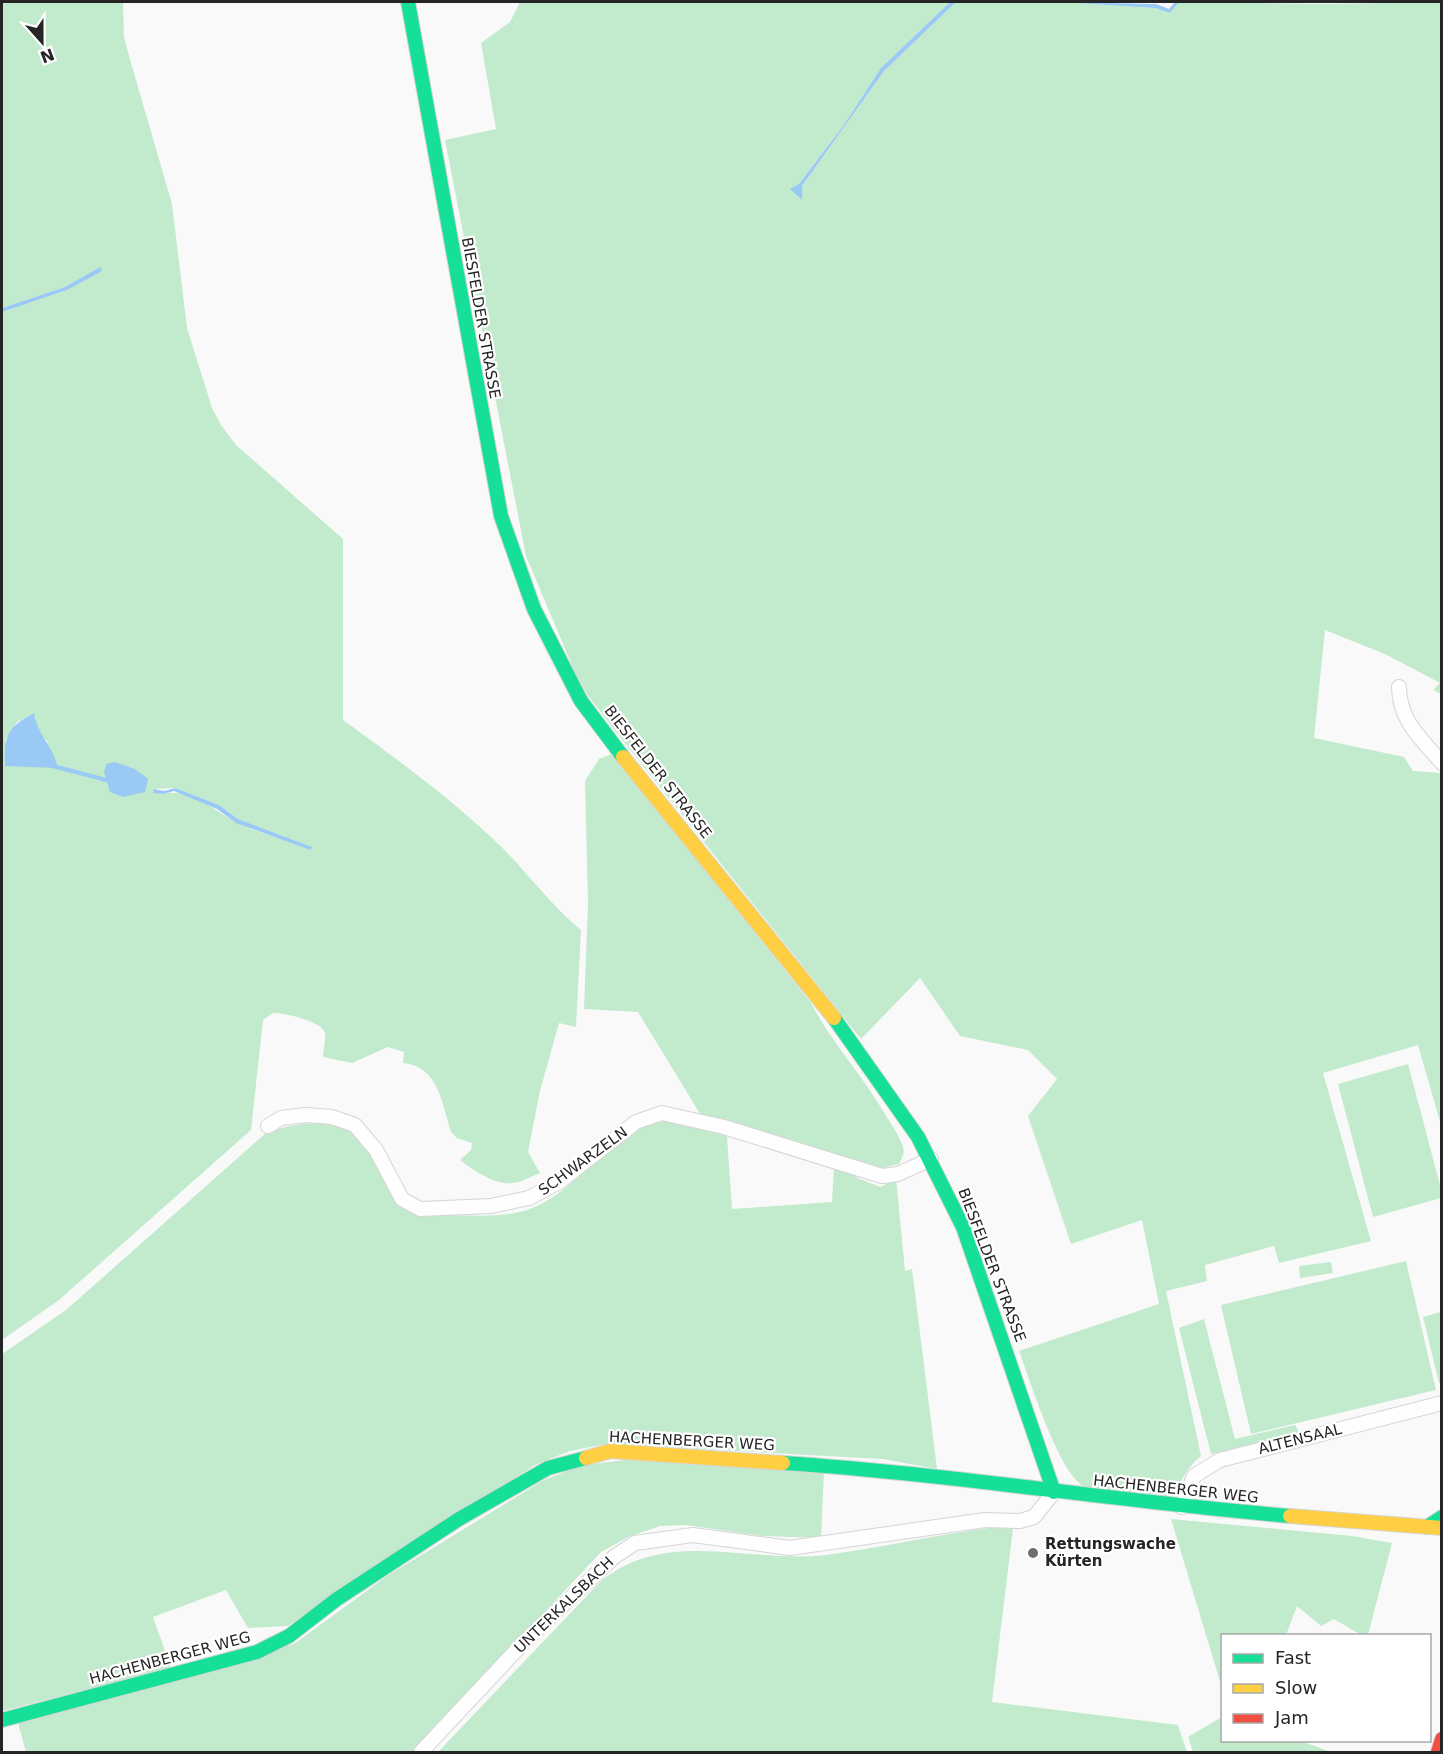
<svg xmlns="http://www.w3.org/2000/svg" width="1443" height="1754" viewBox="0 0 1443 1754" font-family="'DejaVu Sans',sans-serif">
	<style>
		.green { fill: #c2eacc; fill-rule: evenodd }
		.water { fill: #99c9f4 }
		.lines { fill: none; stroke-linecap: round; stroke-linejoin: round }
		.stream { stroke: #99c9f4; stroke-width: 4 }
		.street-casing { stroke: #d6d5d6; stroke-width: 16 }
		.fast-casing { stroke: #d6d5d6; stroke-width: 16 }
		.slow-casing { stroke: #d6d5d6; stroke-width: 16 }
		.jam-casing { stroke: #d6d5d6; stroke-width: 16 }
		.street { stroke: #fefefe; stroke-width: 14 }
		.fast { stroke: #16e098; stroke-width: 14 }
		.slow { stroke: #ffcf43; stroke-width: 14 }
		.jam { stroke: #f24e42; stroke-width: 14 }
		.poi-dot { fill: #706f70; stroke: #fff; stroke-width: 2 }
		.labels { text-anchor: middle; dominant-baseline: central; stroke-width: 4.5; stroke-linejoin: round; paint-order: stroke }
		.street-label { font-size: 15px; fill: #252526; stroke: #fff }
		.poi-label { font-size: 15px; font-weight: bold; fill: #252526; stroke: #fff; text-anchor: start }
	</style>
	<rect width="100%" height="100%" fill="#faf9fa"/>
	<g class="green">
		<path d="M 2,2 L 123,2 L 124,37 L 129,56 L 172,204 L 187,328 L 212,408 L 221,425 L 236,445 L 343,539 L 343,720 C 394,757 445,794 491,837 C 523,866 547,902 581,930 L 576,1027 L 559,1023 L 540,1091 L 528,1152 L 540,1173 C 532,1176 522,1182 513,1183 C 496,1186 473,1170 460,1160 L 471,1150 L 472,1143 L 457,1138 L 451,1132 C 442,1103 438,1066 403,1063 L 404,1052 L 388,1047 L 352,1063 L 323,1057 C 323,1050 326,1040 325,1033 C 322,1021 284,1013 273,1013 L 263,1020 L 251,1130 L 59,1300 L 2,1340 L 2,312 L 67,290 L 100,267 L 65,287 L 2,308 ZM 33,713 L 39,733 L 49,743 L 5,741 L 17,722 ZM 175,788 L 219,805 L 238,819 L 312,847 C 288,839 258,834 236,822 C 216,812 189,787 164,794 L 154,789 Z"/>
		<path d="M 520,2 L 950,2 L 881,68 L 844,125 L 799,184 L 791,189 L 801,199 L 802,186 L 884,71 L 956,2 L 1059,2 L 1155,8 L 1170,13 L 1177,4 L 1186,2 L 1323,4 L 1441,2 L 1441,694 L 1433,690 L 1440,683 L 1387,655 L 1325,630 L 1314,738 L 1404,757 L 1413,771 L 1441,773 L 1441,1125 L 1418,1045 L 1323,1073 L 1371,1241 L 1279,1263 L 1274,1246 L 1205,1265 L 1207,1281 L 1166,1291 L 1201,1456 C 1184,1469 1184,1483 1167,1496 C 1152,1494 1095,1492 1085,1487 C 1059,1475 1030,1380 1019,1351 L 1159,1304 L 1142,1220 L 1071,1244 L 1028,1116 L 1057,1079 L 1028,1050 L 960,1036 L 920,978 L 861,1039 L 612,727 L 587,694 L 574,670 L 526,556 L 445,140 L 496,129 L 481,43 L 510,22 Z"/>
		<path d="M 612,754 L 811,1003 C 831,1042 863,1076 885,1114 C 891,1124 899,1135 903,1147 C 905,1154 902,1158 899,1164 L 882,1168 L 864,1164 L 702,1117 L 638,1012 L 584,1009 L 588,904 L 585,781 L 599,759 Z"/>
		<polygon points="1408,1064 1441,1189 1441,1198 1373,1217 1338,1084"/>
		<path d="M 671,1119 L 727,1136 L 732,1209 L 832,1202 L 834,1167 L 854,1173 L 857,1178 L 881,1187 L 896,1178 L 905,1271 L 912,1269 L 937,1469 L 883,1459 L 606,1444 L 570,1451 L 535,1465 L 288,1626 L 248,1628 L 226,1590 L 153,1617 L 171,1668 L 2,1711 L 2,1354 L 66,1310 L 266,1133 C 291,1124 322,1118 348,1130 C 370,1140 404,1193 421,1214 C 453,1214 500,1220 530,1209 C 581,1190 613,1126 671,1119 Z"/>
		<polygon points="1406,1261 1436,1390 1251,1434 1221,1305"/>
		<polygon points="1331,1262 1333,1273 1300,1278 1299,1266"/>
		<polygon points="1441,1312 1442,1382 1439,1383 1423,1317"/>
		<polygon points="1204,1319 1235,1439 1295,1425 1301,1435 1211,1454 1179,1328"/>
		<polygon points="626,1460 824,1471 821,1538 762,1536 686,1525 660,1526 628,1537 601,1552 413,1752 26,1752 18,1723 294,1644 387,1576 544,1480 583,1465"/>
		<polygon points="1171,1519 1352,1536 1392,1543 1368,1635 1361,1635 1334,1619 1321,1626 1297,1606 1286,1635 1222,1636 1222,1688"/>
		<path d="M 989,1528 L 1013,1528 L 992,1702 L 1178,1725 L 1187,1752 L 438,1752 L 601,1581 C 667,1527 750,1564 826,1555 C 880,1548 934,1535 989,1528 Z"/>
		<polygon points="1222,1717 1222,1740 1301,1741 1331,1752 1193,1752 1188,1737"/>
	</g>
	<g class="water">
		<polygon points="950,2 956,2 884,71 802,186 802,200 790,189 799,184 844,125 881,68"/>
		<polygon points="1059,2 1156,4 1169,9 1175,2 1186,2 1177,4 1170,13 1155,8"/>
		<polygon points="100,267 102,271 67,290 2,312 2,308 65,287"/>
		<path d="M 34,713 C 37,734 53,746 58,768 L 5,766 C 4,736 7,727 34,713 Z"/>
		<polygon points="115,762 135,769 148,779 145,792 123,797 110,792 104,771 107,764"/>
		<polygon points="175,788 219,805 238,819 312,847 311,850 236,823 217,809 174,791 164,794 153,793 154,789 164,791"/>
	</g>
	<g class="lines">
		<polyline class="stream" points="53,766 110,781"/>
		<g class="street-casing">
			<g id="street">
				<path d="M 1399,687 C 1399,720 1421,739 1442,763"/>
				<polyline points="268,1126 281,1118 306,1115 332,1117 355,1125 376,1150 402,1199 420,1209 491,1206 529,1198 559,1182 636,1122 662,1113 724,1127 882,1176 898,1174 931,1159"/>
				<polyline points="1182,1507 1194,1476 1220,1460 1442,1403"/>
				<polyline points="421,1752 524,1642 614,1557 635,1543 693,1535 790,1548 985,1520 1020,1521 1034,1517 1054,1492"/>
			</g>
		</g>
		<g class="fast-casing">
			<g id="fast">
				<polyline points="408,2 501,516 534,609 581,701 623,757"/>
				<polyline points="834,1018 918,1137 963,1227 1054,1492"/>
				<path d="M 783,1463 C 953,1474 1121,1502 1290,1516"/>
				<polyline points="1427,1527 1442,1517"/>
				<polyline points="2,1720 257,1652 289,1636 337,1599 459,1519 548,1468 586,1458"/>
			</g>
		</g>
		<g class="slow-casing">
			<g id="slow">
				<polyline points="623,757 834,1018"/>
				<polyline points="586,1458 610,1451 783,1463"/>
				<polyline points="1290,1516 1442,1528"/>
			</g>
		</g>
		<g class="jam-casing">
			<polyline id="jam" points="1438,1752 1442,1739"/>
		</g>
		<use href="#street" class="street"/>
		<use href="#fast" class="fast"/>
		<use href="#slow" class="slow"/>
		<use href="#jam" class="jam"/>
	</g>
	<circle class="poi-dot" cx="1033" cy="1553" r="6"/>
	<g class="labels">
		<g class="street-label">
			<text transform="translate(481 318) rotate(80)">BIESFELDER STRASSE</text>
			<text transform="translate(658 772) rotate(52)">BIESFELDER STRASSE</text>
			<text transform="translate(583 1161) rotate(-36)">SCHWARZELN</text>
			<text transform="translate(992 1265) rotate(69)">BIESFELDER STRASSE</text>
			<text transform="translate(1300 1439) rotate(-14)">ALTENSAAL</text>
			<text transform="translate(692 1441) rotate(3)">HACHENBERGER WEG</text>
			<text transform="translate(1176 1489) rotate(6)">HACHENBERGER WEG</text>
			<text transform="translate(564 1605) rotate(-44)">UNTERKALSBACH</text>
			<text transform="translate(170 1658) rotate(-15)">HACHENBERGER WEG</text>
		</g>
		<g class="poi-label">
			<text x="1045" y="1544">Rettungswache<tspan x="1045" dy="17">Kürten</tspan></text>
		</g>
	</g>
	<rect width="1443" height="1754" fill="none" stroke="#252526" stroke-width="6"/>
	<rect x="1221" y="1634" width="210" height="108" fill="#ffffff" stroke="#a8a8a8" stroke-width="1.5"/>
	<rect x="1233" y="1654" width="30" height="9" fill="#16e098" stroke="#a8a8a8" stroke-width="1.5"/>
	<text x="1275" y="1664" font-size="18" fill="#252526">Fast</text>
	<rect x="1233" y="1684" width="30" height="9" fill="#ffcf43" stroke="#a8a8a8" stroke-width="1.5"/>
	<text x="1275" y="1694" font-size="18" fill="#252526">Slow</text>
	<rect x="1233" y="1714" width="30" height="9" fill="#f24e42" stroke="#a8a8a8" stroke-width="1.5"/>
	<text x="1275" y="1724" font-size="18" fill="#252526">Jam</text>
	<g transform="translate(42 42) rotate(159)" stroke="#ffffff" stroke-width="4.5" paint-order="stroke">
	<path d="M0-4.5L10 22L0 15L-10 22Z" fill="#252526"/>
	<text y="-9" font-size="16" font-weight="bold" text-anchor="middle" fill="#252526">N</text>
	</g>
</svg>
